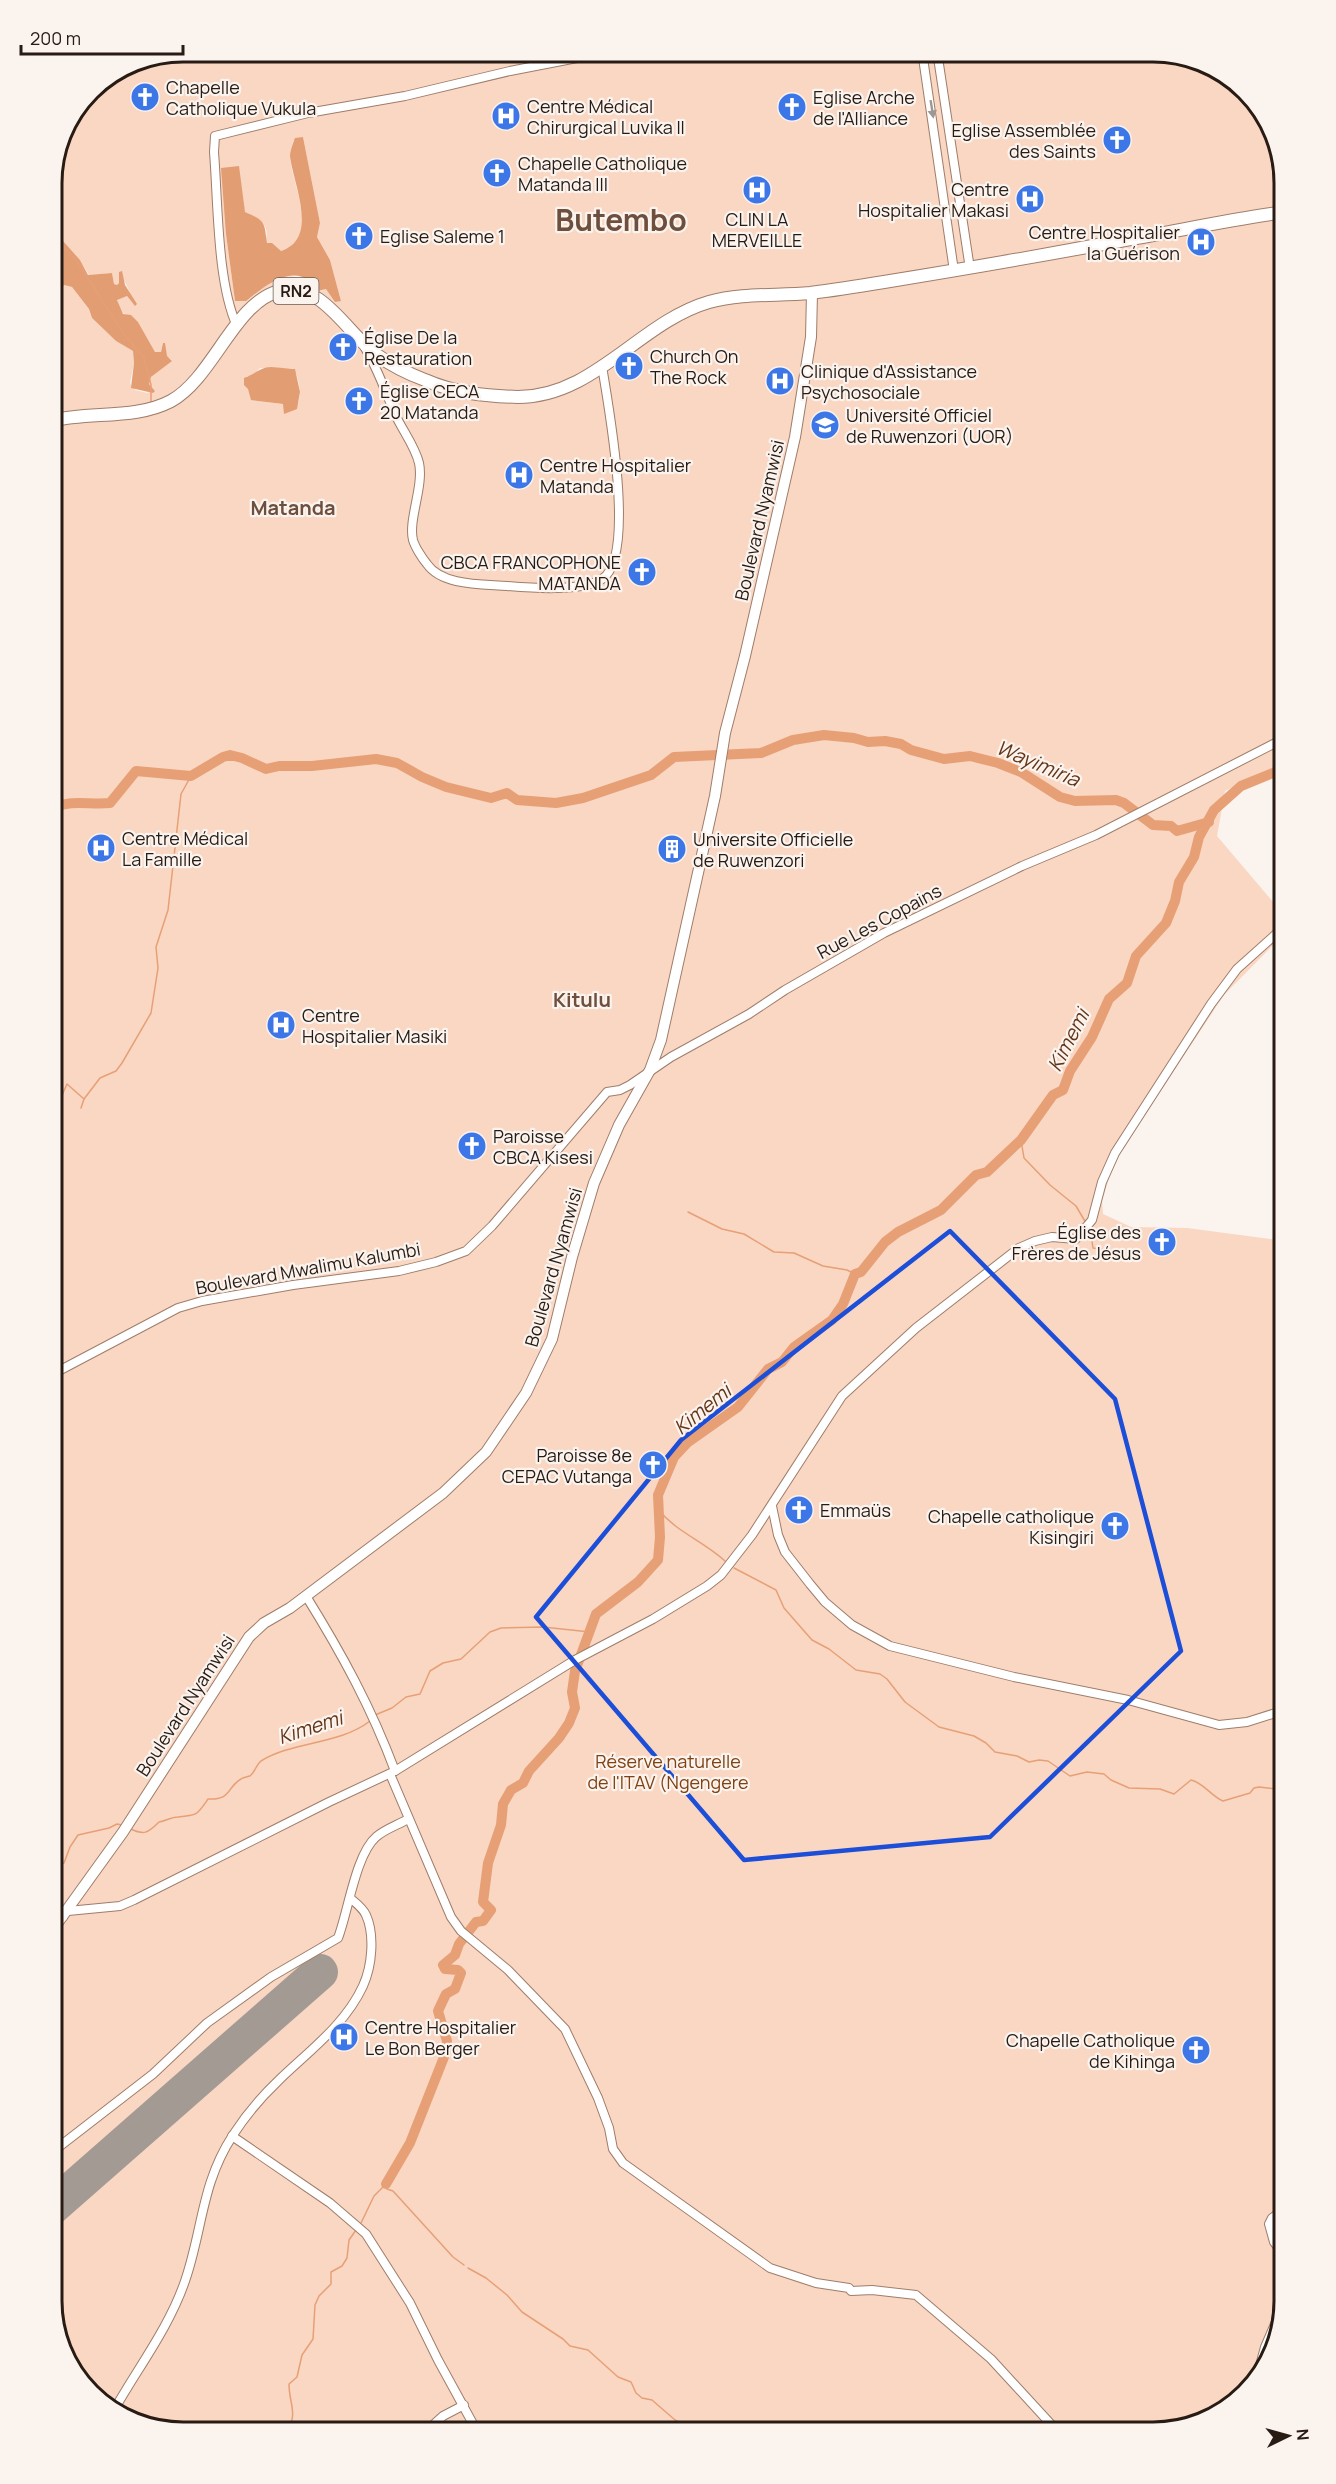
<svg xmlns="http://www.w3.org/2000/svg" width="1336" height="2484" viewBox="0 0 1336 2484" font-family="Manrope,sans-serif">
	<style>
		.green { fill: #f9d7c3; fill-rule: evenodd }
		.forest { fill: #e39d73 }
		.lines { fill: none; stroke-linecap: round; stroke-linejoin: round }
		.stream { stroke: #e7a076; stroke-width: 1.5 }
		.river { stroke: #e7a076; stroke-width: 10 }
		.runway { stroke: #a49a94; stroke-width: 36 }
		.minor-casing { stroke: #9e7d6a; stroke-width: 10 }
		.major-casing { stroke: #9e7d6a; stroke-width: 12 }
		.highway-casing { stroke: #9e7d6a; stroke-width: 14 }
		.minor { stroke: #fff; stroke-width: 8 }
		.major { stroke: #fff; stroke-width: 10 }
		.highway { stroke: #fff; stroke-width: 12 }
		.oneway { fill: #9e9895 }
		.marked { fill: none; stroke: #1d4ed8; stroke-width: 4.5; stroke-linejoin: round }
		.labels { text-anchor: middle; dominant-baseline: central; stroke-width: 4.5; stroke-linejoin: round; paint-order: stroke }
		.shield { fill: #faf3ee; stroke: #675c55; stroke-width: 1.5 }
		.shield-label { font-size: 16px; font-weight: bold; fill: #281b14 }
		.poi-label { font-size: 18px; fill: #281b14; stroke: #faf3ee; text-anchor: start }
		.street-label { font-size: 18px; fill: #281b14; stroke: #faf3ee }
		.park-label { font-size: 18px; fill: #814111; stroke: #faf3ee }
		.neighbourhood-label { font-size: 20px; font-weight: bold; fill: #6e4f3d; stroke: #faf3ee }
		.water-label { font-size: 20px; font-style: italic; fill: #643517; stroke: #faf3ee }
		.town-label { font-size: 30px; font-weight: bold; fill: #6e4f3d; stroke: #faf3ee }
		.rim { fill: none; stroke: #281b14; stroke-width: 3 }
	</style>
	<rect width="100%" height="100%" fill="#faf3ee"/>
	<path class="green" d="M 183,51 L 1162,51 L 1233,78 L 1275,132 L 1285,183 L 1285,762 L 1225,791 L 1217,836 L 1285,916 L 1285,933 L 1224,995 L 1123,1148 L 1110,1175 L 1102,1201 L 1103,1214 L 1131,1227 L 1187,1228 L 1285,1241 L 1285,2302 L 1263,2374 L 1204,2423 L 1153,2433 L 175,2433 L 109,2411 L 61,2352 L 51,2301 L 51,295 L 58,294 L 64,285 L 72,287 L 89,309 L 92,318 L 116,341 L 133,351 L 134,363 L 130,383 L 135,390 L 147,393 L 155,391 L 149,384 L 151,377 L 172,360 L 167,357 L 163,343 L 161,352 L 155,352 L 138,322 L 120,311 L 117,299 L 127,296 L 133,304 C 131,292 125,282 119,272 L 119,283 L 117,285 L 114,284 L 112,273 L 89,275 L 80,260 L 56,233 L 51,221 L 51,175 L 61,132 L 90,89 L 133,61 ZM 303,137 L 320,223 L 317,237 L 330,260 L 341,301 L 326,289 L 321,291 C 303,276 286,270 264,285 C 260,288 258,293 253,295 C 248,298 241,299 235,301 L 226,234 L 244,208 L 245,212 C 257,218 272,225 265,241 C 267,243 279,250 281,251 C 323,237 290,183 290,155 C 290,151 292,146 293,141 ZM 260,368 L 293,368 C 300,378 302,396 297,406 L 252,400 L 247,376 L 251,377 Z"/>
	<g class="forest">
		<path d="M 303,137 L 320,223 L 317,237 L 330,260 L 341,301 L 335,302 L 326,289 L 318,291 C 313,288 312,284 309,281 C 289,264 260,290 246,301 L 235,301 L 226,234 L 221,168 L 239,166 L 245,212 C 267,221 264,224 267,243 L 272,243 L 281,251 C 320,238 293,184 290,156 C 290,151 293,143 295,138 Z"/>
		<polygon points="51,221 56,233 80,260 88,275 112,273 114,284 117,285 119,283 119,272 122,271 125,285 137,304 135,306 127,296 117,300 123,314 131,315 138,322 155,352 161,352 163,343 165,343 167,356 172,361 151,377 149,384 155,391 153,393 131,388 134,363 133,351 116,341 92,318 89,309 72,287 64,285 58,294 51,295 51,267 61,256 51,248"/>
		<path d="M 271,367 L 295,369 L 300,392 L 297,409 L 284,414 L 283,404 L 251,400 L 248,389 L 244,385 L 244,378 C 254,375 260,367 271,367 Z"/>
	</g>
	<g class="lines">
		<g class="stream">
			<polyline points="51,236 77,261 123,333 144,358 151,385 151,403"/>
			<polyline points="81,1108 84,1099 100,1078 116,1071 122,1063 151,1013 158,968 156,947 168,910 181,794 191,776"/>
			<polyline points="51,1120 67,1084 84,1099"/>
			<polyline points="1021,1140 1024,1158 1050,1185 1076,1206 1086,1223"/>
			<polyline points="688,1212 722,1229 744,1234 774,1252 794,1253 823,1266 847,1270 855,1274"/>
			<polyline points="1090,1229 1093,1248 1101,1249 1116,1255"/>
			<path d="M 657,1508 C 677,1533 702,1540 725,1561"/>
			<path d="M 734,1568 L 776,1590 L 784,1608 L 812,1640 L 829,1649 L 856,1670 L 880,1674 L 887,1679 L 905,1702 L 939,1727 L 974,1736 L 986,1743 L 995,1752 L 1017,1756 L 1029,1762 L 1039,1760 L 1048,1761 L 1070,1776 L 1087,1772 L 1104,1774 L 1111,1780 L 1129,1788 L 1160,1789 L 1174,1794 L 1191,1780 C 1204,1783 1211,1796 1223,1801 L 1250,1793 L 1254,1788 L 1259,1787 L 1285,1790"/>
			<polyline points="375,1715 392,1708 406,1697 420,1694 430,1671 443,1663 461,1659 490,1632 501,1628 543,1627 590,1632"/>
			<path d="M 129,1828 C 144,1836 148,1833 159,1822 C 166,1821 171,1817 178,1817 C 198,1815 197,1815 208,1799 C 232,1800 226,1788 241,1779 C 244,1777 247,1777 250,1776 C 255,1772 256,1765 261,1761 C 293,1741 339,1745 370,1721"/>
			<polyline points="51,1865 64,1863 70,1847 78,1835 109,1828 117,1824 122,1825"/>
			<polyline points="361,2223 374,2196 386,2184 387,2189 393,2191 453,2257 464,2265"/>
			<polyline points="468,2268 486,2278 507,2295 522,2312 563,2339 570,2346 588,2350 618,2377 631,2382 636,2393 642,2398 652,2400 675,2420 702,2433"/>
			<polyline points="294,2422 305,2433"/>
			<path d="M 286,2433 C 299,2413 289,2405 289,2384 L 297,2377 L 302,2355 L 313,2339 L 315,2305 L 319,2296 L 331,2284 L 331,2272 L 342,2266 L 347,2258 L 349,2240 L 356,2230"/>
		</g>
		<g class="river">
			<path d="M 51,808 C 74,799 88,805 110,803 L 136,771 L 191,776 L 223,757 L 230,755 L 242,758 L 266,769 L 279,766 L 312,766 L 376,759 L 397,763 L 422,777 L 446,787 L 491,798 L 507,793 L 517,800 L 556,803 L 583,798 L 651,775 L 674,757 L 761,753 L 793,740 L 824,735 L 854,738 L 868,742 L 885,741 L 901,744 L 911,750 L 944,759 L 970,756 L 998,763 L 1021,772 L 1060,797 L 1075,801 L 1116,800 L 1124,803 L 1153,825 L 1171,826 L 1177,831 L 1209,822"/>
			<polyline points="386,2184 410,2143 446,2052 447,2041 438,2011 446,1994 455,1989 461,1973 458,1970 445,1969 443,1965 455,1955 459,1944 476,1922 483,1921 491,1910 483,1902 488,1863 501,1825 503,1804 511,1790 523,1783 529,1771 559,1738 569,1723 575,1708 572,1692 575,1671 596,1614 638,1582 658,1560 660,1537 658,1495 674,1457 687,1443 738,1407 768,1369 782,1362 794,1347 832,1320 843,1304 855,1274 861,1272 885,1242 898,1232 941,1210 976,1175 987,1172 1021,1140 1053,1095 1063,1090 1070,1071 1092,1037 1109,999 1127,983 1136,956 1166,923 1175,901 1179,882 1194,857 1199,837 1214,810 1241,786 1285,768"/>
		</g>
		<polyline class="runway" points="51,2208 320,1972"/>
		<g class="minor-casing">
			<g id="minor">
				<polyline points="922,51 954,271"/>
				<polyline points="937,51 970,269"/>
				<path d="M 237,326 C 217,283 218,201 214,152 L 215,136 L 308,113 L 405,96 L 510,71 L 613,51"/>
				<path d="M 365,348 C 378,369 385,391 395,414 C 402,430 415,446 419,463 C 424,486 408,520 413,540 C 415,547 422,558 427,564 C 442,586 483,584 507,586 C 531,588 581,592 602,579 C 637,557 608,404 602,366"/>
				<polyline points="51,1375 178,1308 202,1301 293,1285 399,1271 436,1262 466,1251 492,1226 607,1092 620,1090 630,1085 671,1057 749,1014 785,990 884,933 1022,866 1096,835 1285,738"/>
				<polyline points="772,1506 778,1535 785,1552 810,1584 825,1602 852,1625 890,1646 1014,1677 1128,1700 1219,1725 1247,1722 1285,1710"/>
				<path d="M 306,1596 C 342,1654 371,1707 395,1771"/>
				<polyline points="1281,1711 1285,1688"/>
				<polyline points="390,1774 451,1917 461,1931 508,1970 565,2029 598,2098 609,2128 613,2149 623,2163 770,2268 816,2283 849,2288 851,2291 872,2290 916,2295 991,2359 1059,2433"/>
				<polyline points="68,1911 120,1906 134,1900 329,1802 395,1771 575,1660 653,1619 707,1586 721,1575 752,1535 842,1396 916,1328 1019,1248 1035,1241 1052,1237 1076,1239 1092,1220 1102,1182 1115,1153 1211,1004 1237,969 1285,926"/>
				<polyline points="51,1920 63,1917"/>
				<polyline points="232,2136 330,2203 366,2234 410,2303 438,2360 478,2433"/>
				<path d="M 51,2153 L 153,2074 L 207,2023 L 271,1977 L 338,1938 C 348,1912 356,1854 376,1837 C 385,1829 398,1825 408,1819"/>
				<polyline points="1285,2257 1274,2242 1269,2224 1272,2218 1285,2209"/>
				<polyline points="1256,2380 1265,2347 1285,2301"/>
				<path d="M 113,2412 C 137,2369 169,2328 185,2281 C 203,2229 201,2184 233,2135 C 246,2115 261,2097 279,2080 C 309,2051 345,2025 363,1986 C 372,1966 375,1935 366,1915 C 363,1908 356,1903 350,1898"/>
				<polyline points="424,2433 443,2416 464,2405"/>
			</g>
		</g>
		<g class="major-casing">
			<polyline id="major" points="51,1932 123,1832 249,1637 264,1623 290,1608 443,1493 486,1452 526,1393 552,1339 572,1257 594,1183 619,1125 650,1070 661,1040 715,796 725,733 745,656 795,437 811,337 812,293"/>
		</g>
		<g class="highway-casing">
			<path id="highway" d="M 51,421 C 90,411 135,420 171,401 C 213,378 234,303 279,291 C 322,280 347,334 377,355 C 391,365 409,374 425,380 C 454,393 486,396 518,397 C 594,397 640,322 709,302 C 742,293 776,296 810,293 C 835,290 860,286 884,282 C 964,269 1045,255 1125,240 C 1178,231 1231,219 1285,212"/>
		</g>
		<use href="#minor" class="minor"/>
		<use href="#major" class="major"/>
		<use href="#highway" class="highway"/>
	</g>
	<defs><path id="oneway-solid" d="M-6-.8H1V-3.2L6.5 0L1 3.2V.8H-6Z" transform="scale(1.5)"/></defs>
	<use class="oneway" href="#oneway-solid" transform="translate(932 109) rotate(81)"/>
	<path class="marked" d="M 950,1231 L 1115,1399 L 1181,1651 L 990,1837 L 744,1860 L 536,1617 L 681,1440 Z"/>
	<defs>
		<g id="church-disc" transform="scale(1.5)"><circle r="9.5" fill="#3d77e7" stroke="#faf3ee"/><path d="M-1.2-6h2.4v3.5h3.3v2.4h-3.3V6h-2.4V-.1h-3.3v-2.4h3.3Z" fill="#fff"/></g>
		<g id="hospital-disc" transform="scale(1.5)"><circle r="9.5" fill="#3d77e7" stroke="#faf3ee"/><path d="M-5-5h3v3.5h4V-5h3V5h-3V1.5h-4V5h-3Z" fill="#fff"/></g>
		<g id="university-disc" transform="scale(1.5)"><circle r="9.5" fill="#3d77e7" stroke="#faf3ee"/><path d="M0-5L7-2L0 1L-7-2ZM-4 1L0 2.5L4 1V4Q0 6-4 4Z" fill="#fff"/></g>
		<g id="building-disc" transform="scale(1.5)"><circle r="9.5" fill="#3d77e7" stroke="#faf3ee"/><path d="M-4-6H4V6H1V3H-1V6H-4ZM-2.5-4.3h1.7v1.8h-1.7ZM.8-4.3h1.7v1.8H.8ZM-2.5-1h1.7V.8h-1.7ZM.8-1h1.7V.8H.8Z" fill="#fff"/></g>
	</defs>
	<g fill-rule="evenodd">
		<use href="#church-disc" x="145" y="97"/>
		<use href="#church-disc" x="792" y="107"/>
		<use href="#hospital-disc" x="506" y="116"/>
		<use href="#church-disc" x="1117" y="140"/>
		<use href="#church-disc" x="497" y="173"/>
		<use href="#hospital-disc" x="757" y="190"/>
		<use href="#hospital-disc" x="1030" y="199"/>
		<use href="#church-disc" x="359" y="236"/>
		<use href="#hospital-disc" x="1201" y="242"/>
		<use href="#church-disc" x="343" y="347"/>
		<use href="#church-disc" x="629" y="366"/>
		<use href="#hospital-disc" x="780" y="381"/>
		<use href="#church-disc" x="359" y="401"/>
		<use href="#university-disc" x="825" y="425"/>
		<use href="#hospital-disc" x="519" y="475"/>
		<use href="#church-disc" x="642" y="572"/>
		<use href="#hospital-disc" x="101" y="848"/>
		<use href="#building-disc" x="672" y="849"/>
		<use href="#hospital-disc" x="281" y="1025"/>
		<use href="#church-disc" x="472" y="1146"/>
		<use href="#church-disc" x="1162" y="1242"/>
		<use href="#church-disc" x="653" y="1465"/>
		<use href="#church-disc" x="799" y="1510"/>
		<use href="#church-disc" x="1115" y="1526"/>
		<use href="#hospital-disc" x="344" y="2037"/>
		<use href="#church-disc" x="1196" y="2050"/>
	</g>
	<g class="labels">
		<rect class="shield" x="273.5" y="278" width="45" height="26" rx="4.5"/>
		<g class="shield-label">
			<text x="296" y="291">RN2</text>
		</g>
		<g class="poi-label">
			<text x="166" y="87">Chapelle<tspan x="166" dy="21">Catholique Vukula</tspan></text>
			<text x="813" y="97">Eglise Arche<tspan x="813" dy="21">de l'Alliance</tspan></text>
			<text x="527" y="106">Centre Médical<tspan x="527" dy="21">Chirurgical Luvika II</tspan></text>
			<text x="1096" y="130" text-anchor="end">Eglise Assemblée<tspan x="1096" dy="21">des Saints</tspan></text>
			<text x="518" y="163">Chapelle Catholique<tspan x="518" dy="21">Matanda III</tspan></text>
			<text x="1009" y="189" text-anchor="end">Centre<tspan x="1009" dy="21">Hospitalier Makasi</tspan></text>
			<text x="757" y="219" text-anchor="middle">CLIN LA<tspan x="757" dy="21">MERVEILLE</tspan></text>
			<text x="1180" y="232" text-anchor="end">Centre Hospitalier<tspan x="1180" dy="21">la Guérison</tspan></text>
			<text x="380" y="236">Eglise Saleme 1</text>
			<text x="364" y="337">Église De la<tspan x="364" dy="21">Restauration</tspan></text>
			<text x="650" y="356">Church On<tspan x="650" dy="21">The Rock</tspan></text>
			<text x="801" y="371">Clinique d'Assistance<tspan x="801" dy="21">Psychosociale</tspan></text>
			<text x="380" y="391">Église CECA<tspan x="380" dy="21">20 Matanda</tspan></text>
			<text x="846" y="415">Université Officiel<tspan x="846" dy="21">de Ruwenzori (UOR)</tspan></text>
			<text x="540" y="465">Centre Hospitalier<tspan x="540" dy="21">Matanda</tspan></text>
			<text x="621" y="562" text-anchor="end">CBCA FRANCOPHONE<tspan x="621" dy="21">MATANDA</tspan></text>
			<text x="122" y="838">Centre Médical<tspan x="122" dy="21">La Famille</tspan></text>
			<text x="693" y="839">Universite Officielle<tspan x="693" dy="21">de Ruwenzori</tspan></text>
			<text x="302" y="1015">Centre<tspan x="302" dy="21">Hospitalier Masiki</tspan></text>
			<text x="493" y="1136">Paroisse<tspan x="493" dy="21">CBCA Kisesi</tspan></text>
			<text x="1141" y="1232" text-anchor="end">Église des<tspan x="1141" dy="21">Frères de Jésus</tspan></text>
			<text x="632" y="1455" text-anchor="end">Paroisse 8e<tspan x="632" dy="21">CEPAC Vutanga</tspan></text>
			<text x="820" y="1510">Emmaüs</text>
			<text x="1094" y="1516" text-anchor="end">Chapelle catholique<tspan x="1094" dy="21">Kisingiri</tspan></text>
			<text x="365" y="2027">Centre Hospitalier<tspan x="365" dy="21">Le Bon Berger</tspan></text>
			<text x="1175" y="2040" text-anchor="end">Chapelle Catholique<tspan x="1175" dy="21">de Kihinga</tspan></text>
		</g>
		<g class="street-label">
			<text transform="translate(759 520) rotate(-77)">Boulevard Nyamwisi</text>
			<text transform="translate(879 921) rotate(-28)">Rue Les Copains</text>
			<text transform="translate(553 1267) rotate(-74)">Boulevard Nyamwisi</text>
			<text transform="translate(308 1268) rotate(-10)">Boulevard Mwalimu Kalumbi</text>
			<text transform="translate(185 1705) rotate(-57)">Boulevard Nyamwisi</text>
		</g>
		<g class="park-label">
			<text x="668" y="1761">Réserve naturelle<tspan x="668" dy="21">de l'ITAV (Ngengere</tspan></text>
		</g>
		<g class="neighbourhood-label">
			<text x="293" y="507">Matanda</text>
			<text x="582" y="999">Kitulu</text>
		</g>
		<g class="water-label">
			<text transform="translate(1038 763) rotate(23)">Wayimiria</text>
			<text transform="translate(1068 1040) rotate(-63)">Kimemi</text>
			<text transform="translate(702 1409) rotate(-39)">Kimemi</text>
			<text transform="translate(310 1727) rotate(-18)">Kimemi</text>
		</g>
		<g class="town-label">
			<text x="621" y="219">Butembo</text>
		</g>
	</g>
	<path d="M0 0H1336V2484H0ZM183 62H1153A121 121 0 0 1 1274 183V2301A121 121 0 0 1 1153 2422H183A121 121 0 0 1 62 2301V183A121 121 0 0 1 183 62Z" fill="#faf3ee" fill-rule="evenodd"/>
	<path class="rim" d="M183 62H1153A121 121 0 0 1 1274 183V2301A121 121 0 0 1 1153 2422H183A121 121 0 0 1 62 2301V183A121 121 0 0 1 183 62Z"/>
	<g transform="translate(1288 2436) rotate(85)" stroke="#faf3ee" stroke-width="4.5" paint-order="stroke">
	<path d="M0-4.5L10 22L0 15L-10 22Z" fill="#281b14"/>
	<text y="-9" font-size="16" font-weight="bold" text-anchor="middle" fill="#281b14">N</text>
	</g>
	<path d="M21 45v9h162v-9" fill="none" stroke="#281b14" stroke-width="3"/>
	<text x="30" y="45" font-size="18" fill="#281b14" stroke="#faf3ee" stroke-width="4.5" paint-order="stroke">200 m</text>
</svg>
